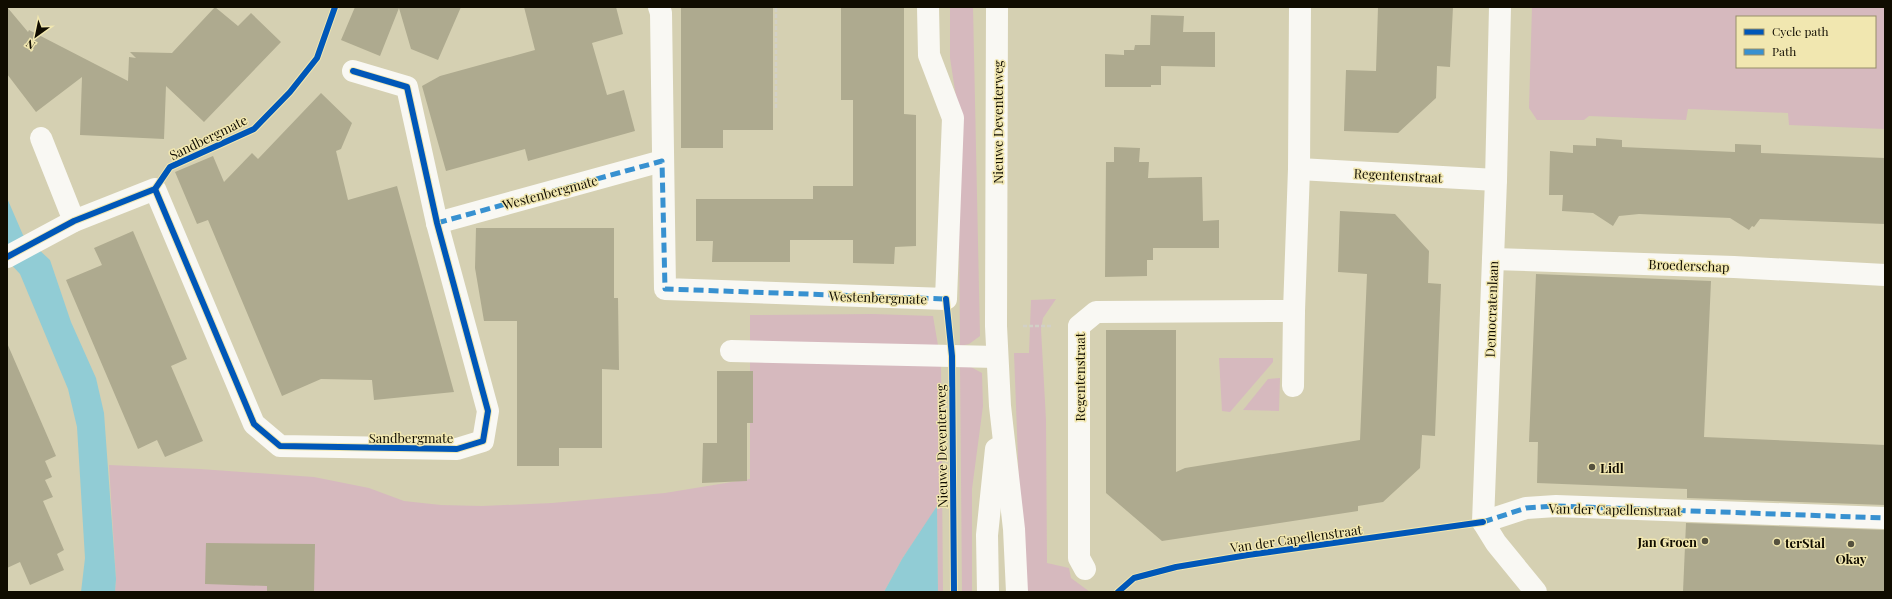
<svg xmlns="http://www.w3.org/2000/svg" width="1892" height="599" viewBox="0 0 1892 599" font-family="'Playfair Display',serif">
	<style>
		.green { fill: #d6b9be; fill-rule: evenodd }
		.water { fill: #91ccd5 }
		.building { fill: #aeaa8f }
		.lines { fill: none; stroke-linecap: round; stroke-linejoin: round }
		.path { stroke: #d2d0c6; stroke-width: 2.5; stroke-dasharray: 4 2; stroke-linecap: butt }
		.minor { stroke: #f9f8f3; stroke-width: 22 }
		.major { stroke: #f9f8f3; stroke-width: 22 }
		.quiet { stroke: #3891d0; stroke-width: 5; stroke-dasharray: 10 5; stroke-linecap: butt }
		.cycleway-casing { stroke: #f1e7b0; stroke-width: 8 }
		.cycleway { stroke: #0057b8; stroke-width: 6 }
		.poi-dot { fill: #55513e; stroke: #f1e7b0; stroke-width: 1.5 }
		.labels { text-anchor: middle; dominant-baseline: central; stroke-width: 3; stroke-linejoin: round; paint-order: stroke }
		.street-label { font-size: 13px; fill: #100c00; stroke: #f1e7b0 }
		.poi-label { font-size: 13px; font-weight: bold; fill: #100c00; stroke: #f1e7b0; text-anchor: start }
	</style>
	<rect width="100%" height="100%" fill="#d5d0b2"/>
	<g class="green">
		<polygon points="950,7 973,7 980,336 969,344 960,346 958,110 950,58"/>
		<path d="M 1532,7 L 1885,7 L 1885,129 L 1789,125 L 1788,113 L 1688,109 L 1686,120 L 1589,116 L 1584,120 L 1537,120 L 1529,108 ZM 1737,17 L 1875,17 L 1875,67 L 1737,67 Z"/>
		<polygon points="1056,299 1043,318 1041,329 1046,420 1047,563 1069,568 1071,578 1090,592 1023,592 1014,353 1029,353 1031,300"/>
		<polygon points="873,314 933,316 941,363 943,592 938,592 937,507 902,559 884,592 115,592 116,579 109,465 200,469 314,477 369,488 404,501 441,505 482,506 552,503 665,493 750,479 750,315"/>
		<polygon points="1219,358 1273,358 1273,362 1230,412 1222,411"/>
		<polygon points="960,365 969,366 982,373 983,406 972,489 972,592 962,592"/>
		<polygon points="1280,378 1279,411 1243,410 1268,379"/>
	</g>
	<g class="water">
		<polygon points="7,198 23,235 50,260 71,322 96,378 104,413 116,579 115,592 81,592 85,558 77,427 68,389 20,274 7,260"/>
		<polygon points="937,506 938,592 884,592 902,559"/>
	</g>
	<g class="building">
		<polygon points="7,7 28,32 29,30 128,81 129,57 136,58 130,52 172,53 215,7 238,26 251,13 281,42 204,122 166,86 164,139 80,135 82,77 36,112 7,74"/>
		<polygon points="355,7 461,7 438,60 411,49 399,8 380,56 341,40"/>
		<polygon points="524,7 616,7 623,34 592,43 607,95 624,90 635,131 528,161 525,149 446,171 422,86 440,76 535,50"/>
		<polygon points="681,7 773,7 773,130 723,130 723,148 681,148"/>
		<polygon points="841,7 904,7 904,114 916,115 916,246 895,247 894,264 853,263 853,240 790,240 790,262 712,262 713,241 696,241 696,199 813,199 813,186 853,186 853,100 841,100"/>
		<polygon points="1378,7 1453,7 1450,67 1437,66 1436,98 1398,133 1344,131 1346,70 1376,71"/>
		<polygon points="1151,15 1184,16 1183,32 1215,32 1215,67 1161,66 1161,85 1151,85 1151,87 1105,87 1105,54 1124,55 1124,50 1134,50 1135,45 1150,45"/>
		<polygon points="321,93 352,123 341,149 336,151 348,200 397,186 454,392 374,400 372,380 321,379 282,396 208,220 197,224 175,172 213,156 224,182 252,153 258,159"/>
		<polygon points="1596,138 1622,140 1622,147 1735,152 1735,144 1761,145 1761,153 1885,158 1885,224 1760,219 1754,227 1752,226 1749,230 1730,218 1639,214 1619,216 1613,226 1593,213 1562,211 1563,195 1549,195 1550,151 1573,153 1573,145 1596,146"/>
		<polygon points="1114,147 1140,148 1139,162 1149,162 1148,178 1202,177 1203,221 1219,220 1219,248 1153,248 1153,260 1147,260 1147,276 1105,277 1106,162 1114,162"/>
		<polygon points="1340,211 1395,214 1429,251 1428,283 1441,284 1435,436 1422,435 1420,468 1383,502 1358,506 1358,511 1162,541 1106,493 1106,330 1176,330 1176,472 1185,468 1360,440 1367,274 1338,272"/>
		<polygon points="476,228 614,228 614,298 618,298 619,370 602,369 602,448 559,448 559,466 517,466 517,321 484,321 475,268"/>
		<polygon points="133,231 187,359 171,366 203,441 165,457 157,440 138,449 66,280 102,265 94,248"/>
		<polygon points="1536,274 1711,281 1704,437 1885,445 1885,505 1687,498 1687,489 1537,483 1538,442 1529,442"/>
		<polygon points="7,343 56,456 45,461 52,477 45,480 53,497 43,501 64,550 57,554 64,570 30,585 20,562 7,568"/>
		<polygon points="717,371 753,371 753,423 747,423 747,481 702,483 703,443 717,443"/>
		<polygon points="1686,523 1885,530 1885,592 1683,592"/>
		<polygon points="206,543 315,544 314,592 267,592 267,586 205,584"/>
	</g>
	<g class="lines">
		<g class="path">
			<polyline points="776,108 776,7"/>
			<polyline points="1023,326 1052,326"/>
		</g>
		<g class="minor">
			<polyline points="659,7 661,13 665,289 946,299 953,118 929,55 928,7"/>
			<polyline points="1500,7 1496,180 1483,522 1496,543 1536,592"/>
			<polyline points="41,138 74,221"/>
			<polyline points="1299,169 1496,180"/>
			<polyline points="437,223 662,161"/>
			<polyline points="7,257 74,221 155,189 254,424 280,446 457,449 483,441 488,411 437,223 407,87 353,71"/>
			<polyline points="1493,259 1734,267 1885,275"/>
			<polyline points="731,351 997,357"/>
			<polyline points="1293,386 1294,311 1299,169 1300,7"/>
			<polyline points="1483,522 1526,508 1556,506 1885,518"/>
			<polyline points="1085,569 1079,558 1079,326 1096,312 1294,311"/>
		</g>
		<g class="major">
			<polyline points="997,7 996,326 1000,406 1014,529 1017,592"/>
			<polyline points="988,592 987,535 996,449"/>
		</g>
		<g class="quiet">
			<polyline points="437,223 662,161 665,289 946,299"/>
			<polyline points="1483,522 1526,508 1556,506 1885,518"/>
		</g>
		<g class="cycleway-casing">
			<g id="cycleway">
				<polyline points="155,189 254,424 280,446 457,449 483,441 488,411 437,223 407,87 353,71"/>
				<polyline points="7,257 74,221 155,189 170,167 254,129 290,92 317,58 335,7"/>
				<polyline points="946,299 952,356 954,592"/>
				<polyline points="1118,592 1134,578 1176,567 1248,555 1483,522"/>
			</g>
		</g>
		<use href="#cycleway" class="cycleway"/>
	</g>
	<g class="poi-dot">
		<circle cx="1592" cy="467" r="4"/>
		<circle cx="1705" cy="541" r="4"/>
		<circle cx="1777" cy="542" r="4"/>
		<circle cx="1851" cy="544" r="4"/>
	</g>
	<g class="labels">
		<g class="street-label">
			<text transform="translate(997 122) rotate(-90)">Nieuwe Deventerweg</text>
			<text transform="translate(208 137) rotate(-26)">Sandbergmate</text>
			<text transform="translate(1398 175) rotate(3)">Regentenstraat</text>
			<text transform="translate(550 192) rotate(-15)">Westenbergmate</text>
			<text transform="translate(1689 265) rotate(2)">Broederschap</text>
			<text transform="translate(878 297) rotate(2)">Westenbergmate</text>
			<text transform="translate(1491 309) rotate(-88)">Democratenlaan</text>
			<text transform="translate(1079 377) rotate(-90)">Regentenstraat</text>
			<text x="411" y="437">Sandbergmate</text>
			<text transform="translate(941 446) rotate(-91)">Nieuwe Deventerweg</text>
			<text transform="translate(1615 509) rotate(1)">Van der Capellenstraat</text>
			<text transform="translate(1296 538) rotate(-8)">Van der Capellenstraat</text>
		</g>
		<g class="poi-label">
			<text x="1600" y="467">Lidl</text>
			<text x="1697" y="541" text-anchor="end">Jan Groen</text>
			<text x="1785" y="542">terStal</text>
			<text x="1851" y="558" text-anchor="middle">Okay</text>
		</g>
	</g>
	<rect width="1892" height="599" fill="none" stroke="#100c00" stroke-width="16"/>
	<rect x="1736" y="16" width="140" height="52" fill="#f1e7b0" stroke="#978f6a"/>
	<rect x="1744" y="29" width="20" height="6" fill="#0057b8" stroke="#978f6a"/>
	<text x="1772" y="36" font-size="12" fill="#100c00">Cycle path</text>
	<rect x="1744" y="49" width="20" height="6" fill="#3891d0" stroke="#978f6a"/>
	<text x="1772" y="56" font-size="12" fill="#100c00">Path</text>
	<g transform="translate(36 36) rotate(213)" stroke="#f1e7b0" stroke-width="3" paint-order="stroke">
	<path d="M0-3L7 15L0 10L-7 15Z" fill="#100c00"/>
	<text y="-6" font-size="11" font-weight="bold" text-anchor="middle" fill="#100c00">N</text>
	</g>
</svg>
